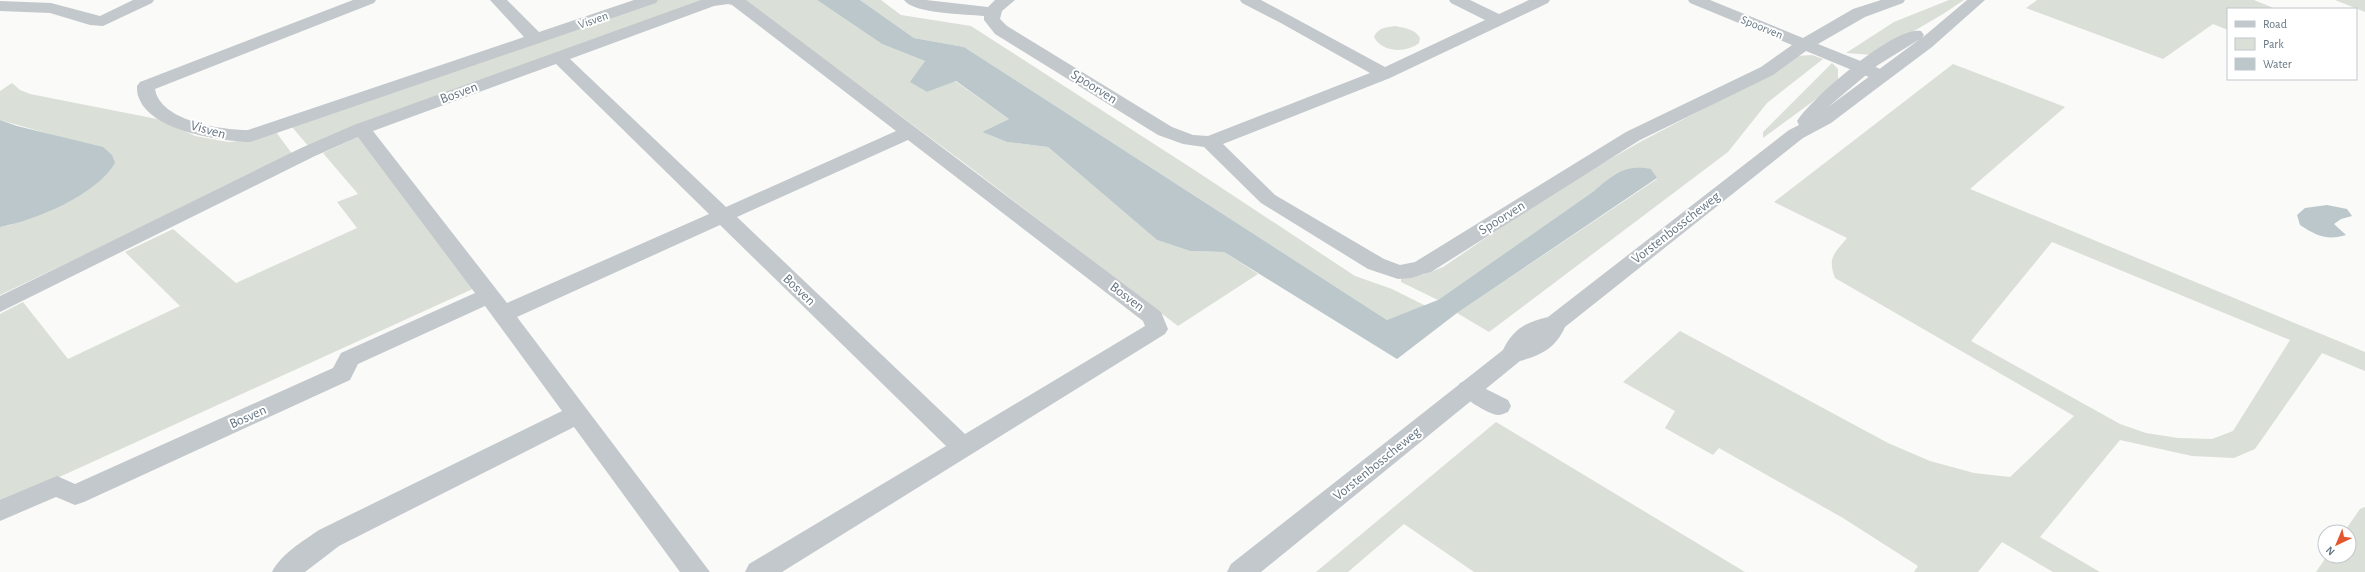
<svg xmlns="http://www.w3.org/2000/svg" width="2365" height="572" viewBox="0 0 2365 572" font-family="'Alegreya Sans',sans-serif">
	<style>
		.green { fill: #dadfd7; fill-rule: evenodd }
		.water { fill: #bbc7cb }
		.lines { fill: none; stroke-linecap: round; stroke-linejoin: round }
		.minor { fill: #c3c8cc; fill-rule: evenodd }
		.tertiary { fill: #c3c8cc; fill-rule: evenodd }
		.labels { text-anchor: middle; dominant-baseline: central; stroke-width: 4; stroke-linejoin: round; paint-order: stroke }
		.far-street-label { font-size: 12px; fill: #657683; stroke: #fff }
		.street-label { font-size: 14px; fill: #657683; stroke: #fff }
	</style>
	<rect width="100%" height="100%" fill="#fafaf8"/>
	<g class="green">
		<polygon points="656,0 703,0 309,147 292,127"/>
		<polygon points="744,0 817,0 882,44 925,61 911,82 927,92 955,81 1009,119 982,132 1007,142 1048,147 1157,240 1190,251 1224,252 1258,274 1178,326 967,165"/>
		<polygon points="860,0 881,0 901,15 971,26 1196,171 1355,276 1392,289 1426,306 1387,320 964,47 914,38"/>
		<polygon points="1949,0 1964,0 1943,14 1873,55 1846,53 1894,22"/>
		<polygon points="2037,0 2254,0 2276,9 2228,9 2228,30 2213,24 2163,59 2026,8"/>
		<polygon points="2335,0 2365,0 2365,12"/>
		<path d="M 1395,26 C 1405,28 1415,29 1420,38 L 1419,43 C 1407,53 1382,53 1374,37 C 1377,28 1387,27 1395,26 Z"/>
		<polygon points="1812,55 1823,59 1767,103 1728,152 1489,332 1457,313 1657,179 1651,169 1615,174 1594,191 1438,300 1401,282 1401,277 1423,275 1443,267 1558,189 1640,142 1766,76 1797,56"/>
		<polygon points="1832,63 1838,69 1838,83 1763,138 1763,132"/>
		<path d="M 1953,64 L 2065,107 L 1970,189 L 2365,352 L 2365,371 L 2322,353 L 2255,449 L 2234,458 L 2192,456 L 2120,440 L 2040,537 L 2100,572 L 2053,572 L 2002,542 L 1978,572 L 1914,572 L 1918,566 L 1843,518 L 1719,448 L 1713,455 L 1665,428 L 1675,411 L 1623,382 L 1680,331 L 1888,443 L 1930,461 L 1974,473 L 2010,477 L 2074,416 L 1835,278 C 1827,257 1835,253 1847,238 L 1774,202 ZM 2052,242 L 2290,340 L 2233,431 L 2212,439 L 2178,438 L 2146,433 L 2120,424 L 1971,341 Z"/>
		<polygon points="12,83 20,90 30,94 162,120 195,136 228,142 250,140 276,132 293,155 0,295 0,227 11,225 60,137 0,120 0,91"/>
		<polygon points="358,137 363,139 477,287 0,504 0,314 23,302 68,359 180,306 125,252 173,229 236,283 357,228 337,202 358,194 323,153"/>
		<polygon points="1496,422 1511,431 1745,572 1474,572 1404,524 1348,572 1316,572"/>
		<polygon points="2365,507 2365,572 2316,572 2327,556 2349,556 2349,532 2344,532 2360,509"/>
	</g>
	<g class="water">
		<path d="M 817,0 L 860,0 L 914,38 L 964,47 L 1387,320 L 1438,300 L 1594,191 C 1613,175 1624,164 1651,169 L 1657,178 L 1457,313 L 1397,359 L 1224,252 L 1190,251 L 1157,240 L 1048,147 L 1007,142 L 982,132 L 1009,119 L 956,81 L 927,92 L 910,82 L 925,61 L 882,44 Z"/>
		<path d="M 0,120 L 17,126 L 103,147 L 112,155 L 115,163 C 96,195 36,220 0,227 Z"/>
		<path d="M 2327,205 L 2347,209 L 2352,216 L 2341,219 L 2334,224 L 2346,235 C 2327,241 2315,235 2300,225 L 2297,215 L 2305,208 Z"/>
	</g>
	<g class="lines">
		<g class="minor">
			<polygon points="133,0 154,0 152,3 103,26 90,25 50,13 0,11 0,1 51,3 100,16"/>
			<path d="M 353,0 L 376,0 L 374,3 L 155,89 C 160,121 221,130 248,130 L 524,37 L 490,0 L 507,0 L 539,32 L 634,0 L 658,0 L 656,3 L 250,142 C 220,141 151,131 139,98 C 137,95 137,90 137,86 L 140,82 Z"/>
			<path d="M 701,0 L 746,0 L 1161,312 L 1168,329 L 1165,334 L 782,572 L 745,572 L 749,564 L 946,446 L 720,225 L 517,317 L 710,572 L 680,572 L 574,427 L 339,546 L 305,572 L 272,572 C 281,554 303,541 319,530 L 562,411 L 485,306 L 358,364 L 350,380 L 84,502 L 75,505 L 56,497 L 0,521 L 0,500 L 57,476 L 75,484 L 333,368 L 341,353 L 475,293 L 358,137 L 315,156 L 0,312 L 0,296 L 301,148 L 354,125 ZM 728,4 L 732,5 L 896,131 L 726,207 L 570,59 L 714,6 ZM 556,64 L 709,214 L 507,303 L 373,131 ZM 908,140 L 1143,321 L 1145,326 L 965,434 L 737,217 Z"/>
			<path d="M 904,0 L 926,0 L 988,7 L 995,0 L 1015,0 L 1002,11 L 1000,19 L 1007,26 L 1172,127 L 1193,135 L 1208,136 L 1370,73 L 1279,22 L 1242,3 L 1240,0 L 1261,0 L 1385,67 L 1485,20 L 1451,3 L 1449,0 L 1470,0 L 1499,14 L 1529,0 L 1550,0 L 1548,3 L 1390,78 L 1223,144 L 1275,195 L 1384,259 L 1400,265 L 1415,262 L 1626,132 L 1761,67 L 1792,45 L 1690,3 L 1688,0 L 1710,0 L 1803,38 L 1853,9 L 1881,0 L 1905,0 L 1903,3 L 1865,17 L 1818,44 L 1888,72 L 1891,76 L 1888,80 L 1876,80 L 1806,51 L 1773,75 L 1640,140 L 1431,272 L 1411,278 L 1398,279 L 1368,269 L 1261,203 L 1204,147 L 1183,144 L 1158,135 L 995,34 L 984,20 L 984,16 C 966,14 914,14 904,0 Z"/>
			<path d="M 1468,380 L 1508,400 L 1511,406 L 1508,412 C 1505,413 1501,415 1498,415 C 1488,414 1461,397 1456,389 L 1460,383 Z"/>
		</g>
		<path class="tertiary" d="M 1967,0 L 1985,0 L 1932,47 L 1868,95 L 1831,123 L 1803,138 L 1565,327 C 1555,349 1541,355 1520,361 L 1261,572 L 1227,572 L 1231,564 L 1503,350 C 1513,329 1526,322 1548,317 L 1789,130 L 1799,125 L 1797,121 C 1812,98 1895,25 1921,31 L 1924,35 L 1922,38 ZM 1920,39 L 1828,107 L 1878,65 Z"/>
	</g>
	<g class="labels">
		<g class="far-street-label">
			<text transform="translate(593 20) rotate(-19)">Visven</text>
			<text transform="translate(1762 27) rotate(22)">Spoorven</text>
		</g>
		<g class="street-label">
			<text transform="translate(1094 87) rotate(32)">Spoorven</text>
			<text transform="translate(459 93) rotate(-20)">Bosven</text>
			<text transform="translate(208 130) rotate(16)">Visven</text>
			<text transform="translate(1502 218) rotate(-32)">Spoorven</text>
			<text transform="translate(1676 228) rotate(-38)">Vorstenbosscheweg</text>
			<text transform="translate(799 290) rotate(44)">Bosven</text>
			<text transform="translate(1127 297) rotate(37)">Bosven</text>
			<text transform="translate(248 417) rotate(-24)">Bosven</text>
			<text transform="translate(1377 464) rotate(-39)">Vorstenbosscheweg</text>
		</g>
	</g>
	<rect x="2227" y="8" width="130" height="72" fill="#ffffff" stroke="#c1c8cd"/>
	<rect x="2235" y="21" width="20" height="6" fill="#c3c8cc" stroke="#c1c8cd"/>
	<text x="2263" y="28" font-size="12" fill="#657683">Road</text>
	<rect x="2235" y="38" width="20" height="12" fill="#dadfd7" stroke="#c1c8cd"/>
	<text x="2263" y="48" font-size="12" fill="#657683">Park</text>
	<rect x="2235" y="58" width="20" height="12" fill="#bbc7cb" stroke="#c1c8cd"/>
	<text x="2263" y="68" font-size="12" fill="#657683">Water</text>
	<g transform="translate(2337 544) rotate(224)"><circle r="19" fill="#ffffff" stroke="#c1c8cd"/>
	<path d="M0-3L7 15L0 10L-7 15Z" fill="#e4572e"/>
	<text y="-6" font-size="11" font-weight="bold" text-anchor="middle" fill="#657683">N</text>
	</g>
</svg>
